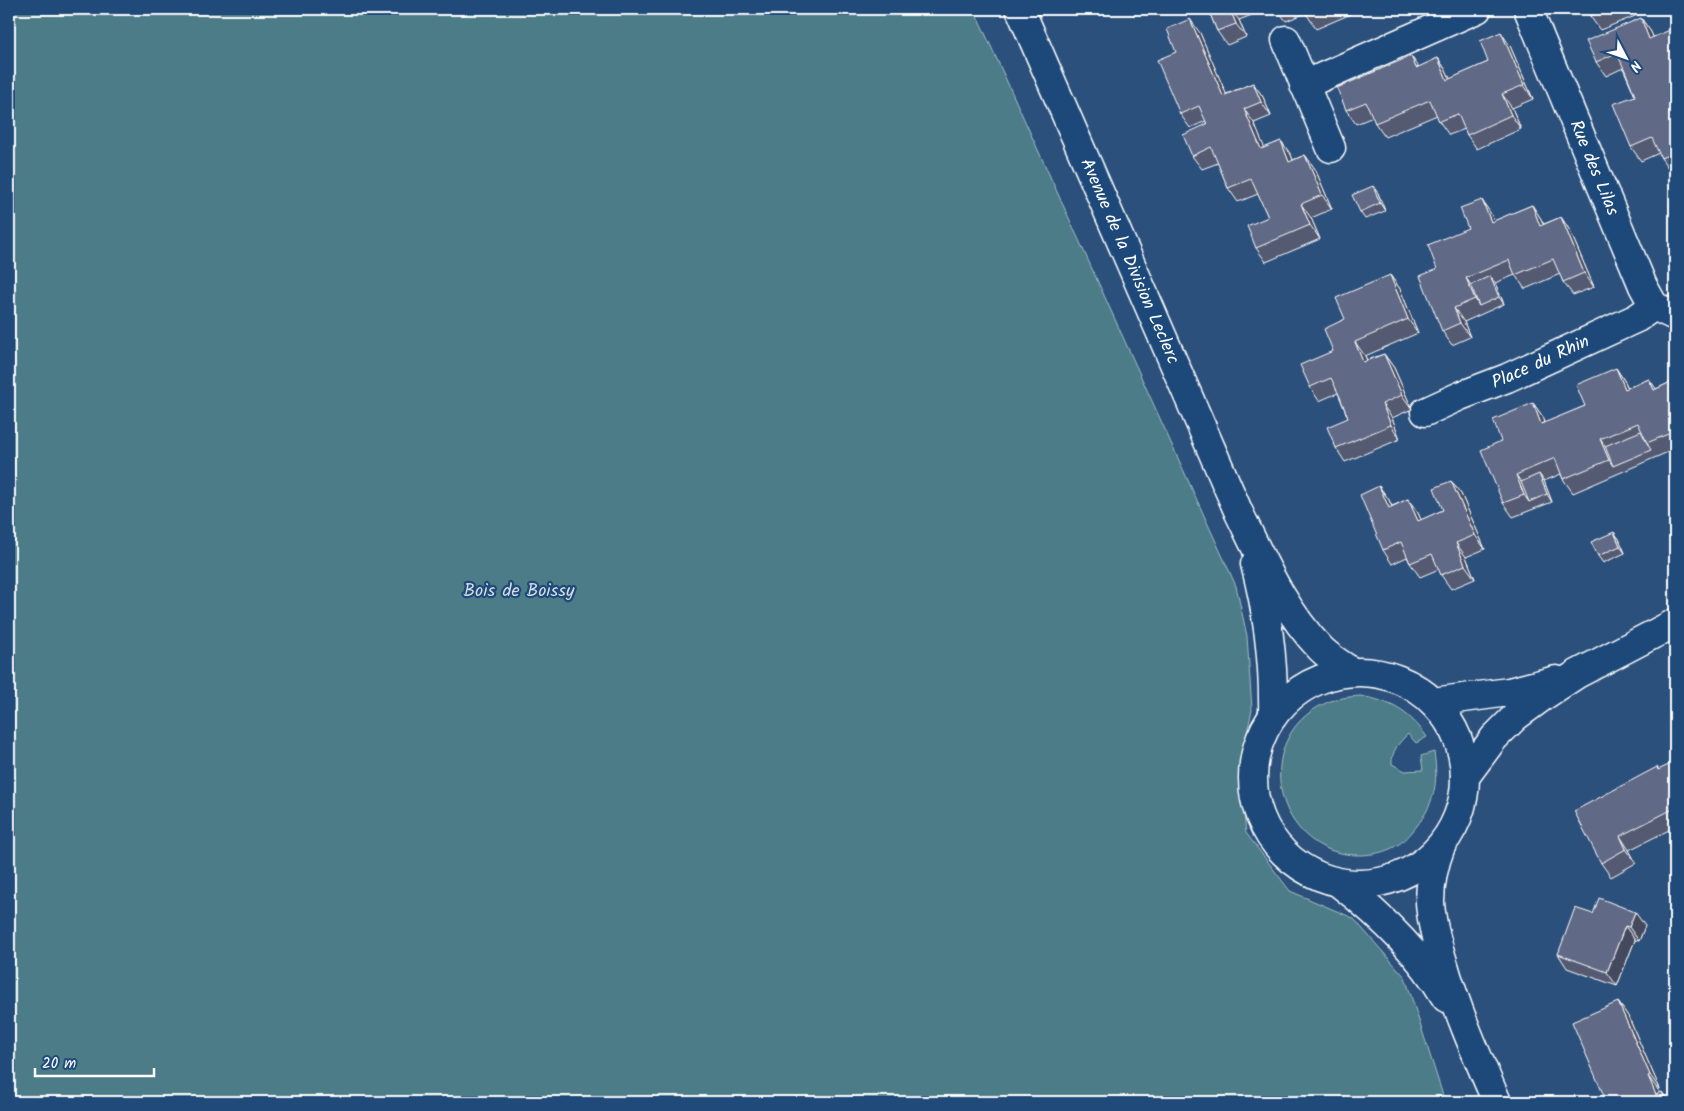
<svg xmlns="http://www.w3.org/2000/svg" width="1684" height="1111" viewBox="0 0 1684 1111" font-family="Kalam,sans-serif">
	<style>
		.green { fill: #4b7c88; stroke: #a5bec4 }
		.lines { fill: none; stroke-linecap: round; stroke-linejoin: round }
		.minor-casing { stroke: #fff; stroke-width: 31 }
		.major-casing { stroke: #fff; stroke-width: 31 }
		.minor { stroke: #1f4a7a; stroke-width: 28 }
		.major { stroke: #1f4a7a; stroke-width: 28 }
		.wall { fill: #535a72; stroke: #fff }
		.shaded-wall { fill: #444a5d; stroke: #fff }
		.building { fill: #616985; stroke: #fff }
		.labels { text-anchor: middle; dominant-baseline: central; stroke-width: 4.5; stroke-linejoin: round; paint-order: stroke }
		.street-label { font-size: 18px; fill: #fff; stroke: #1f4a7a }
		.park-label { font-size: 18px; fill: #d2dee1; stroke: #1f4a7a }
	</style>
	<rect width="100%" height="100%" fill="#2c507c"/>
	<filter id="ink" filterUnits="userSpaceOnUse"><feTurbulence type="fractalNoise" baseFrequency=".02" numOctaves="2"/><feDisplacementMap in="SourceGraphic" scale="10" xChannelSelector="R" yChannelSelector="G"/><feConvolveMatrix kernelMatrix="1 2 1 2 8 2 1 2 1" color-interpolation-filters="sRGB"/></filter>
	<g filter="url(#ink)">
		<g class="green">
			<polygon points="9,9 974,9 1236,586 1247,636 1252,710 1239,769 1246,833 1290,891 1353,918 1405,977 1445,1102 9,1102"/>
			<path d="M 1360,696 C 1390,701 1409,711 1427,737 L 1416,743 L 1408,734 C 1399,742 1391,752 1392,764 L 1405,771 L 1423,770 L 1421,756 L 1434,752 C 1439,785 1434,806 1412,832 C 1399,848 1382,854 1362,855 C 1274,858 1248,737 1326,703 C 1337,698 1348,697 1360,696 Z"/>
		</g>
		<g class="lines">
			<g class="minor-casing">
				<g id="minor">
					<path id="s1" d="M 1528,9 L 1643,286 L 1654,306 L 1675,316"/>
					<polyline points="1286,40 1331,148"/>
					<polyline points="1304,85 1477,9"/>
					<path id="s2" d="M 1425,412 L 1460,396 L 1507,378 L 1637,318 L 1654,306"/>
					<polyline points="1433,702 1509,692 1556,680"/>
					<polyline points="1465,777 1494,738 1515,717 1545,695 1577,674 1675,623"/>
				</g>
			</g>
			<g class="major-casing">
				<g id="major">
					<path id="s3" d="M 1020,9 L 1239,513 C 1262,560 1284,611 1321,649 C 1330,658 1342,665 1352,672"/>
					<path d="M 1255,564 C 1268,613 1274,665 1273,716"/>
					<circle cx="1359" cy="778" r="106"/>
					<path d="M 1441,846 C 1434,864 1430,883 1430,902 C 1431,922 1437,943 1443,962 C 1457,1011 1477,1056 1497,1102"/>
					<path d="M 1339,883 C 1380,915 1419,952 1446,998"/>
				</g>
			</g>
			<use href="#minor" class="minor"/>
			<use href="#major" class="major"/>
		</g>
		<g class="wall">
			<polygon points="1208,9 1267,9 1239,20 1246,37 1227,45 1217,31"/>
			<polygon points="1277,9 1349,9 1351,14 1316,29 1306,13 1286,21"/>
			<polygon points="1587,9 1653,9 1600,30 1590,16"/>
			<polygon points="1641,18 1651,32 1653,37 1675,37 1675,170 1671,172 1661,158 1659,153 1641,161 1631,147 1635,96 1623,68 1606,76 1596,62"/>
			<polygon points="1200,33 1226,94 1253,83 1263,97 1271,116 1254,123 1264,148 1281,141 1291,155 1293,160 1305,155 1315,169 1332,209 1311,218 1320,239 1266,262 1256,248 1268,217 1258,194 1238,202 1228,188 1218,163 1202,169 1192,156 1207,124 1206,121 1190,128 1180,114 1176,52"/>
			<polygon points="1510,46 1533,99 1512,108 1521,129 1477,149 1467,135 1465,129 1449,135 1439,121 1437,115 1385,137 1375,123 1373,117 1356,124 1346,110 1419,67 1438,58 1447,72 1450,79 1488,62"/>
			<polygon points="1378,193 1385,211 1365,219 1360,212"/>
			<polygon points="1532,205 1541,219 1544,224 1561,217 1570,231 1594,287 1573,295 1563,282 1560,274 1525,289 1515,275 1495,283 1504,304 1464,322 1470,337 1452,345 1442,331 1468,228 1491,214 1494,221"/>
			<polygon points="1390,275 1400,289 1418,333 1365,356 1367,360 1384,354 1394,368 1412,409 1392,418 1400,439 1345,462 1336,448 1348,418 1338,393 1319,401 1310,387 1333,351 1345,319"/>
			<polygon points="1616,368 1625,382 1628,388 1649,379 1656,389 1675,380 1675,449 1573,493 1563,479 1561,474 1544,481 1552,502 1513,517 1503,503 1501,441 1533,403 1543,417 1545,423 1585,406"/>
			<polygon points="1451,481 1461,494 1485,549 1466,557 1475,579 1451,589 1441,575 1439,569 1420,577 1410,563 1407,557 1392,564 1383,550 1379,486 1389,500 1392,506 1408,499 1418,513 1421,520 1443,510"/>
			<polygon points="1614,532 1619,539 1625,553 1603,563 1598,556"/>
			<polygon points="1675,762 1675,827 1629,850 1636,863 1611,877 1601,863 1657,767 1659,770"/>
			<polygon points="1593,914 1645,926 1639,941 1635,940 1617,986 1567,968 1558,954"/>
			<polygon points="1618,1002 1628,1016 1660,1089 1658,1090 1659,1094 1662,1092 1669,1102 1605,1102 1604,1096"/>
		</g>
		<g class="shaded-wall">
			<polygon points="1230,9 1239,20 1246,37 1236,24"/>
			<polygon points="1641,18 1651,32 1659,52 1649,39"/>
			<polygon points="1190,19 1200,33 1233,110 1223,96"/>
			<polygon points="1501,32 1510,46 1533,99 1524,85"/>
			<polygon points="1411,56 1421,70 1416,68"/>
			<polygon points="1438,58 1447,72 1457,94 1447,80"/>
			<polygon points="1253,83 1263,97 1271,116 1261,102"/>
			<polygon points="1668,83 1675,94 1675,101"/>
			<polygon points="1502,94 1512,108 1521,129 1511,115"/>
			<polygon points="1244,109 1254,123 1271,163 1261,149"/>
			<polygon points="1281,141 1291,155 1299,176 1289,162"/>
			<polygon points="1305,155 1315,169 1332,209 1322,195"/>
			<polygon points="1373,186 1378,193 1385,211 1380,203"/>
			<polygon points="1482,200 1491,214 1501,236 1491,222"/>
			<polygon points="1301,204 1311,218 1320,239 1310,225"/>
			<polygon points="1532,205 1541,219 1550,240 1540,226"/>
			<polygon points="1561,217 1570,231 1594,287 1584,273"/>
			<polygon points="1390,275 1400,289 1418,333 1408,319"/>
			<polygon points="1490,276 1495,283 1504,304 1499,297"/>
			<polygon points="1466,278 1476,292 1479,306 1475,299"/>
			<polygon points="1454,308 1464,322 1470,337 1460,323"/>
			<polygon points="1355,342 1365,356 1373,375 1363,362"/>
			<polygon points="1384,354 1394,368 1412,409 1402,395"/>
			<polygon points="1616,368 1625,382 1635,403 1625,389"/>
			<polygon points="1649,379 1659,393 1654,390"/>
			<polygon points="1533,403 1543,417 1551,438 1541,424"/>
			<polygon points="1382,404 1392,418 1400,439 1391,425"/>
			<polygon points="1600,439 1610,453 1613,466 1609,460"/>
			<polygon points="1539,474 1544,481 1552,502 1547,494"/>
			<polygon points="1516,475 1526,489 1529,502 1524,495"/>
			<polygon points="1451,481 1461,494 1485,549 1475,535"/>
			<polygon points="1379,486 1389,500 1398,522 1389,508"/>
			<polygon points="1408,499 1418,513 1428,535 1418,521"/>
			<polygon points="1614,532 1619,539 1625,553 1620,546"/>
			<polygon points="1456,543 1466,557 1475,579 1465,565"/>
			<polygon points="1620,836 1629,850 1636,863 1626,849"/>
			<polygon points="1635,912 1645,926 1639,941 1629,927"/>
			<polygon points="1625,926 1635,940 1617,986 1607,972"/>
			<polygon points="1618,1002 1628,1016 1660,1089 1650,1075"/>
			<polygon points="1648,1076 1658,1090 1663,1102 1656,1095"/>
			<polygon points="1662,1092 1669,1102 1666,1102"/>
		</g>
		<g class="building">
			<polygon points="1208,9 1230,9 1236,24 1217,31"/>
			<polygon points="1304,9 1322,9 1306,15"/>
			<polygon points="1587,9 1609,9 1590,16"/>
			<polygon points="1641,18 1649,39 1670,30 1675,41 1675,80 1668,83 1675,101 1675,152 1661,158 1652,138 1631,147 1613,104 1635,96 1626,73 1617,53 1596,62 1586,41"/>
			<polygon points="1190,19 1223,96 1253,83 1261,102 1244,109 1261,149 1281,141 1289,162 1305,155 1322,195 1301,204 1310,225 1256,248 1247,226 1268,217 1251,179 1228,188 1211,147 1192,156 1183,135 1207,124 1199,106 1180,114 1157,60 1176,52 1167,29"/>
			<polygon points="1501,32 1524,85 1502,94 1511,115 1467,135 1458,114 1439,121 1430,100 1375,123 1366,102 1346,110 1337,88 1411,56 1416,68 1438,58 1447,80 1488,62 1480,41"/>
			<polygon points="1373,186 1380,203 1360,212 1352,195"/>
			<polygon points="1482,200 1491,222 1532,205 1540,226 1561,217 1584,273 1563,282 1553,259 1515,275 1509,260 1466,278 1475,299 1454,308 1460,323 1442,331 1420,276 1437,269 1428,245 1468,228 1460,208"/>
			<polygon points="1675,202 1675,219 1670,204"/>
			<polygon points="1390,275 1408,319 1355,342 1363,362 1384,354 1402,395 1382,404 1391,425 1336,448 1327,427 1348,418 1340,397 1331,378 1310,387 1300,365 1333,351 1324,329 1345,319 1336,298"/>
			<polygon points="1490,276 1499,297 1479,306 1471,285"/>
			<polygon points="1616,368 1625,389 1649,379 1654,390 1675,380 1675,431 1647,443 1638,423 1600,439 1609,460 1563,479 1555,458 1516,475 1524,495 1503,503 1481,450 1501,441 1493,420 1533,403 1541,424 1585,406 1576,385"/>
			<polygon points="1641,431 1647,443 1651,450 1613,466 1605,446"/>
			<polygon points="1539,474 1547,494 1529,502 1521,482"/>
			<polygon points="1451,481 1475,535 1456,543 1465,565 1441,575 1432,554 1410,563 1401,542 1383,550 1360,495 1379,486 1389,508 1408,499 1418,521 1443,510 1434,488"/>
			<polygon points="1614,532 1620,546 1598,556 1591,542"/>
			<polygon points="1675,762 1675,808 1620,836 1626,849 1601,863 1574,811 1657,767 1658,770"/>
			<polygon points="1599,898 1635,912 1629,927 1625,926 1607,972 1558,954 1575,908 1593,914"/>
			<polygon points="1618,1002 1650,1075 1648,1076 1656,1095 1662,1092 1666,1102 1605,1102 1602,1096 1604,1096 1572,1022"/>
		</g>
	</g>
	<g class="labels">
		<g class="street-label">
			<text stroke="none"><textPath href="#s1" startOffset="172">Rue des Lilas</textPath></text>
			<text stroke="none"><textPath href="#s3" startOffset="275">Avenue de la Division Leclerc</textPath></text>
			<text stroke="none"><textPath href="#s2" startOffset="126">Place du Rhin</textPath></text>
		</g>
		<g class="park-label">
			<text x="519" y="591">Bois de Boissy</text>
		</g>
	</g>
	<rect width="1684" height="1111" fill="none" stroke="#1f4a7a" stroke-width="30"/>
	<rect x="15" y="15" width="1654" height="1081" fill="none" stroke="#fff" stroke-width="2" filter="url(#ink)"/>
	<g transform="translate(1626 58) rotate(131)" stroke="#1f4a7a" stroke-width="4" paint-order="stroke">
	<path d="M0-4L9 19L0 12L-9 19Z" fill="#ffffff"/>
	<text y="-8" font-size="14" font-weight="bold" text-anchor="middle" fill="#ffffff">N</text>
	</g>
	<path d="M35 1068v8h119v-8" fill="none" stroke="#ffffff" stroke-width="2.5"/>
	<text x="42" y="1068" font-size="15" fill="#ffffff" stroke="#1f4a7a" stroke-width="4" paint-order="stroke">20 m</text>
</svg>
